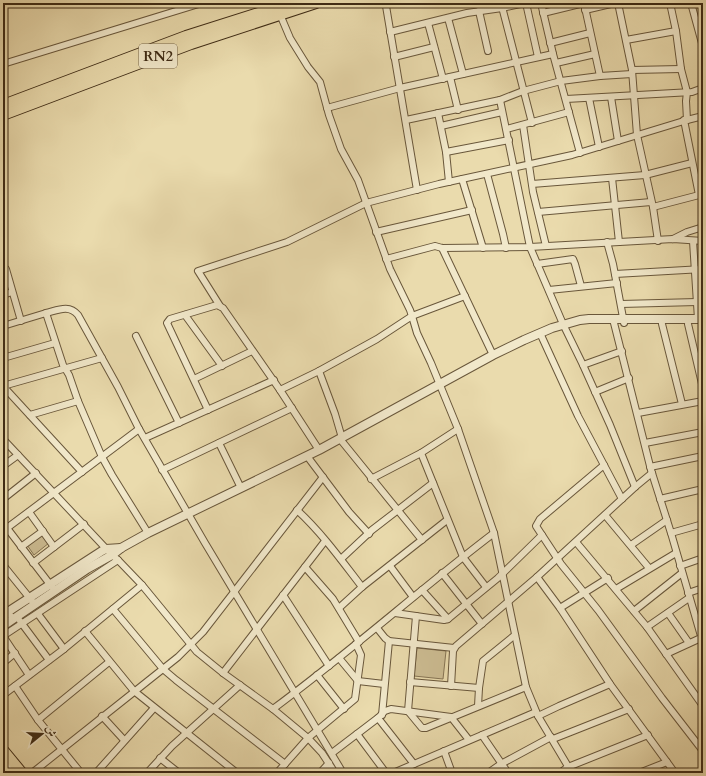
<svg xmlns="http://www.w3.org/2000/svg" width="706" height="776" viewBox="0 0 706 776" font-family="Cardo,Amiri,serif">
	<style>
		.green { fill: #cdbd93; stroke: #867454 }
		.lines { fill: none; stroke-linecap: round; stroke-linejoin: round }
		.minor-casing { stroke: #69573b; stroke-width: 8 }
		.tertiary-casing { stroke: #69573b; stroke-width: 10 }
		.primary-casing { stroke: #3e2b15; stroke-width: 12 }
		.trunk-casing { stroke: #3e2b15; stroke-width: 12 }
		.minor { stroke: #f1e8ca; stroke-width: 6 }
		.tertiary { stroke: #f1e8ca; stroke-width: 8 }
		.primary { stroke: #eadbad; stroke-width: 10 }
		.trunk { stroke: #eadbad; stroke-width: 10 }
		.labels { text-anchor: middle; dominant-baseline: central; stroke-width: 3; stroke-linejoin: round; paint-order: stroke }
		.shield { fill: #f1e8ca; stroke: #74644b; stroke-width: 1 }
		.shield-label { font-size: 14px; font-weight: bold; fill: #3e2b15 }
	</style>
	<rect width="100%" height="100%" fill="#eadbad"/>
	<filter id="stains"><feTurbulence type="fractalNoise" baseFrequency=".005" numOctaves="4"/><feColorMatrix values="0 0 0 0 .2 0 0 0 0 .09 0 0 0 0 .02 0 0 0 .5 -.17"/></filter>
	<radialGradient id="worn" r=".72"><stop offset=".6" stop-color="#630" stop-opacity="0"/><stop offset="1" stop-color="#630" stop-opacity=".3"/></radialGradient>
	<g class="green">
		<polygon points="42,534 49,543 34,555 27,545"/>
		<polygon points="417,648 446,651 443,679 414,676"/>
	</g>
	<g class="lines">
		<g class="minor-casing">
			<g id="minor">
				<polyline points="387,3 386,6 417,190"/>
				<polyline points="501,3 532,123"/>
				<polyline points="526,3 538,57"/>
				<polyline points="541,3 553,54 580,153"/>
				<polyline points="584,3 600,76"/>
				<polyline points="618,3 632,70 637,135 653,207 658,241"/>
				<polyline points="670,3 676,31 681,69 687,92 686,101 687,120"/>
				<polyline points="691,3 703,47"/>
				<polyline points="585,10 615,3"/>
				<polyline points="479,11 488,51"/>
				<polyline points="279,12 290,38 308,67 320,82 329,115 341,149 358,180 390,269 410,310 412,316 465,296"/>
				<polyline points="543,13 584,3"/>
				<polyline points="448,18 463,74"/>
				<polyline points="428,23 443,79"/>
				<polyline points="390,32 467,13 502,8 525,3"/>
				<polyline points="626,40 676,31"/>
				<polyline points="550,43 590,33"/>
				<polyline points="394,57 434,47"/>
				<polyline points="556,63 595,54"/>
				<polyline points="3,64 202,3"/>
				<polyline points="632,70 681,69"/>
				<polyline points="450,77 458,110"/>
				<polyline points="611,97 618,141"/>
				<polyline points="589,98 599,147"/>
				<polyline points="566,99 692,92 703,88"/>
				<polyline points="500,100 530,247 563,324 583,365 610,425 635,487"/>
				<polyline points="327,108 400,88 553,54"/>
				<polyline points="438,113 446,152 449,182"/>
				<polyline points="406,120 500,100 523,91 561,81 600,76 632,74"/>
				<polyline points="684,120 699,195"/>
				<polyline points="523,125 533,192 546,246"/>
				<polyline points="441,126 502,112"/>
				<polyline points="507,129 569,112"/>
				<polyline points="446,152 509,140"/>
				<polyline points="487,174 503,234 506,248"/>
				<polyline points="612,178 619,242"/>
				<polyline points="462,179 483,248"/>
				<polyline points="532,184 645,175 692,163"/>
				<polyline points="653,207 703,194"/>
				<polyline points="538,212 651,202"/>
				<polyline points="376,232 472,210"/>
				<polyline points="673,239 687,232 703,227"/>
				<polyline points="693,241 698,319"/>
				<polyline points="607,242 613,264 624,323"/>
				<polyline points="442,248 493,355"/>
				<polyline points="386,259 435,246 442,248 530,247 673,239 703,241"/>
				<polyline points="537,264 573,259 575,264 581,286"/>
				<polyline points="3,267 6,269 21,321"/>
				<polyline points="615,274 703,269"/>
				<polyline points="549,290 617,283"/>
				<polyline points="3,295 12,292"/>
				<polyline points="621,304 697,302"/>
				<polyline points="220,306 198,271 287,242 366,203 439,184 572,155 687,120 703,116"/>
				<path d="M 46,313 C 58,310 69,304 78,315 L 118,387 L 139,429 L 205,543 L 343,773"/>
				<polyline points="185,315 222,366"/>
				<polyline points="614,323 651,470 671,533 703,643"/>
				<polyline points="662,324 682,404"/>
				<polyline points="688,324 703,388"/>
				<polyline points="3,326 46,313 63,365 69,375 78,401 102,457 112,475 148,533"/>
				<polyline points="540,333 578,416 622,499"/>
				<polyline points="136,336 179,423"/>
				<polyline points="3,358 55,343"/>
				<polyline points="583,365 622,351"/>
				<polyline points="194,379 252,351"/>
				<polyline points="280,390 319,371"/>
				<polyline points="595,392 629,378"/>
				<polyline points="208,410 167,323 170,319 217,305 223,308 280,390 319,450"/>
				<polyline points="638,413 703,401"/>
				<polyline points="30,415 78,401"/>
				<polyline points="458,429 421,453 463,557 486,587"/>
				<polyline points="145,438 274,380"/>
				<polyline points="342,438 335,414 319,371 377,339 412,316 417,333 431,363 458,429 494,533 526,687 538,716 572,773"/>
				<polyline points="3,439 112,555 118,560 142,585 197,652 223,673 273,709 308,738 322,753 335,773"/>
				<polyline points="340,439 422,540"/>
				<polyline points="219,443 241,488"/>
				<polyline points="645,443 703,432"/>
				<polyline points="307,456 349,512 369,534"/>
				<polyline points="604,465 540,519 536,526 561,564 598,610 662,698 703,751"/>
				<polyline points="3,466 18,455"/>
				<polyline points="650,467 703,456"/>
				<polyline points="162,470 292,408"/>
				<polyline points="82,472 3,386 102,358"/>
				<polyline points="371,479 421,453"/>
				<polyline points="3,499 36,473"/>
				<polyline points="660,499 703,489"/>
				<path d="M 297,510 C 322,533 342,561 362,587"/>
				<polyline points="29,512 54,547"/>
				<polyline points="605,515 649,568"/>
				<polyline points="7,528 52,587"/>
				<polyline points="3,531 139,429"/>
				<polyline points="671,533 703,524"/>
				<polyline points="576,542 647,627 703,706"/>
				<polyline points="631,545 667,520"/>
				<polyline points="21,547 43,531"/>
				<polyline points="341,559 372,530 433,483"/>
				<polyline points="33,563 84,524"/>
				<polyline points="3,565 32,601"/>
				<polyline points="390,566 413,597"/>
				<polyline points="680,566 703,558"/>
				<polyline points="305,567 333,599 359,642"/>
				<polyline points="442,573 482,624"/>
				<polyline points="537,577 560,608 610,684 675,773"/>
				<polyline points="616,589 676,553"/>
				<polyline points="422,590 448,619"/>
				<polyline points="688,593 703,588"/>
				<polyline points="283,595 329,666"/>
				<polyline points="3,606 13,619"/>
				<polyline points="339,608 362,587 447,520"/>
				<polyline points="560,608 608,578"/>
				<polyline points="113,609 163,669 176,680 285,764"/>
				<polyline points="634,611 682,573"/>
				<polyline points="395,613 444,620 448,619 498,578 542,535"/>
				<polyline points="668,613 689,643"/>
				<polyline points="38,614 64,649"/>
				<polyline points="416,616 408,711 422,728 426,728 526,687"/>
				<polyline points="20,621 49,660"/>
				<polyline points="647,627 689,598"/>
				<polyline points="377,628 385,638 389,641 454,648"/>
				<polyline points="85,631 134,691 237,773"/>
				<polyline points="3,636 118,560"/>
				<polyline points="3,636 29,675"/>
				<polyline points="666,654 703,637"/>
				<polyline points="339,658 358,681 384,684"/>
				<polyline points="3,663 15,653"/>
				<polyline points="223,673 325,541"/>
				<polyline points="317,675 344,709"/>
				<polyline points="410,682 479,688"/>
				<polyline points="15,686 38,720 81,773"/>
				<polyline points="451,686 453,651 456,646 537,577 635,487 652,473"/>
				<polyline points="3,695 64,649 142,585"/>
				<polyline points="478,706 479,688 483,661 515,635"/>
				<path d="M 273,709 C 349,653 419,590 494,533"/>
				<polyline points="382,715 389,641"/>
				<polyline points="102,716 124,740"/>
				<polyline points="538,716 559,706 610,684"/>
				<polyline points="378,718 414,764"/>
				<polyline points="38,720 109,662"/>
				<polyline points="357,734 386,773"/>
				<polyline points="482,735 508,773"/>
				<polyline points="553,739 629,709"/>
				<polyline points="444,751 452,773"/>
				<polyline points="332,753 378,718 385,711 391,709 451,717 469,740"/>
				<polyline points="160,758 179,773"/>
				<polyline points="4,773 10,765"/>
				<polyline points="32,773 178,657 203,632 323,477"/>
				<polyline points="96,773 154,708"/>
				<polyline points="147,773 172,746 240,685"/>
				<polyline points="277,773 308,738 355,699 361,655 356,644"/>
				<polyline points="320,773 329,763"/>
				<polyline points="393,773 536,712"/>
				<polyline points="488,773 501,764 551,737"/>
				<polyline points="560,773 568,767 648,735"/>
				<polyline points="639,773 667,762"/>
			</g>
		</g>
		<g class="tertiary-casing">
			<g id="tertiary">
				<polyline points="3,615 102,551 106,549 121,548"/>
				<polyline points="3,626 87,569 112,555 121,548 148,533 319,450 493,355 524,340 552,328 580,320 589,319 703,319"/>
			</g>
		</g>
		<g class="primary-casing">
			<polyline id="primary" points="3,750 22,773"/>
		</g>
		<g class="trunk-casing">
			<g id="trunk">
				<polyline points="3,105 186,36 290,3"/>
				<polyline points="3,115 191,44 316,3"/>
			</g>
		</g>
		<use href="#minor" class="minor"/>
		<use href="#tertiary" class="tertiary"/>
		<use href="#primary" class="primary"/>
		<use href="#trunk" class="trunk"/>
	</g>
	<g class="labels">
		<rect class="shield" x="139" y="44" width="38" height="24" rx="3"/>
		<g class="shield-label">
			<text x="158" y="56">RN2</text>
		</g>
	</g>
	<rect width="706" height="776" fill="none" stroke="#eadbad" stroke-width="16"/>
	<rect x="4" y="4" width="698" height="768" fill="none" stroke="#3e2b15" stroke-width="2"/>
	<rect x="8" y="8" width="690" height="760" fill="none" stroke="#3e2b15"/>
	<g transform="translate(42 734) rotate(72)" stroke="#f1e8ca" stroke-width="3" paint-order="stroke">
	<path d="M0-3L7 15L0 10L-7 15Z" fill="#3e2b15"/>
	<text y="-6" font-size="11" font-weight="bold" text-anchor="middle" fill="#3e2b15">ش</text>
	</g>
	<rect width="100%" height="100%" filter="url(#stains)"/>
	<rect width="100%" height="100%" fill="url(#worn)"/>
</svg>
